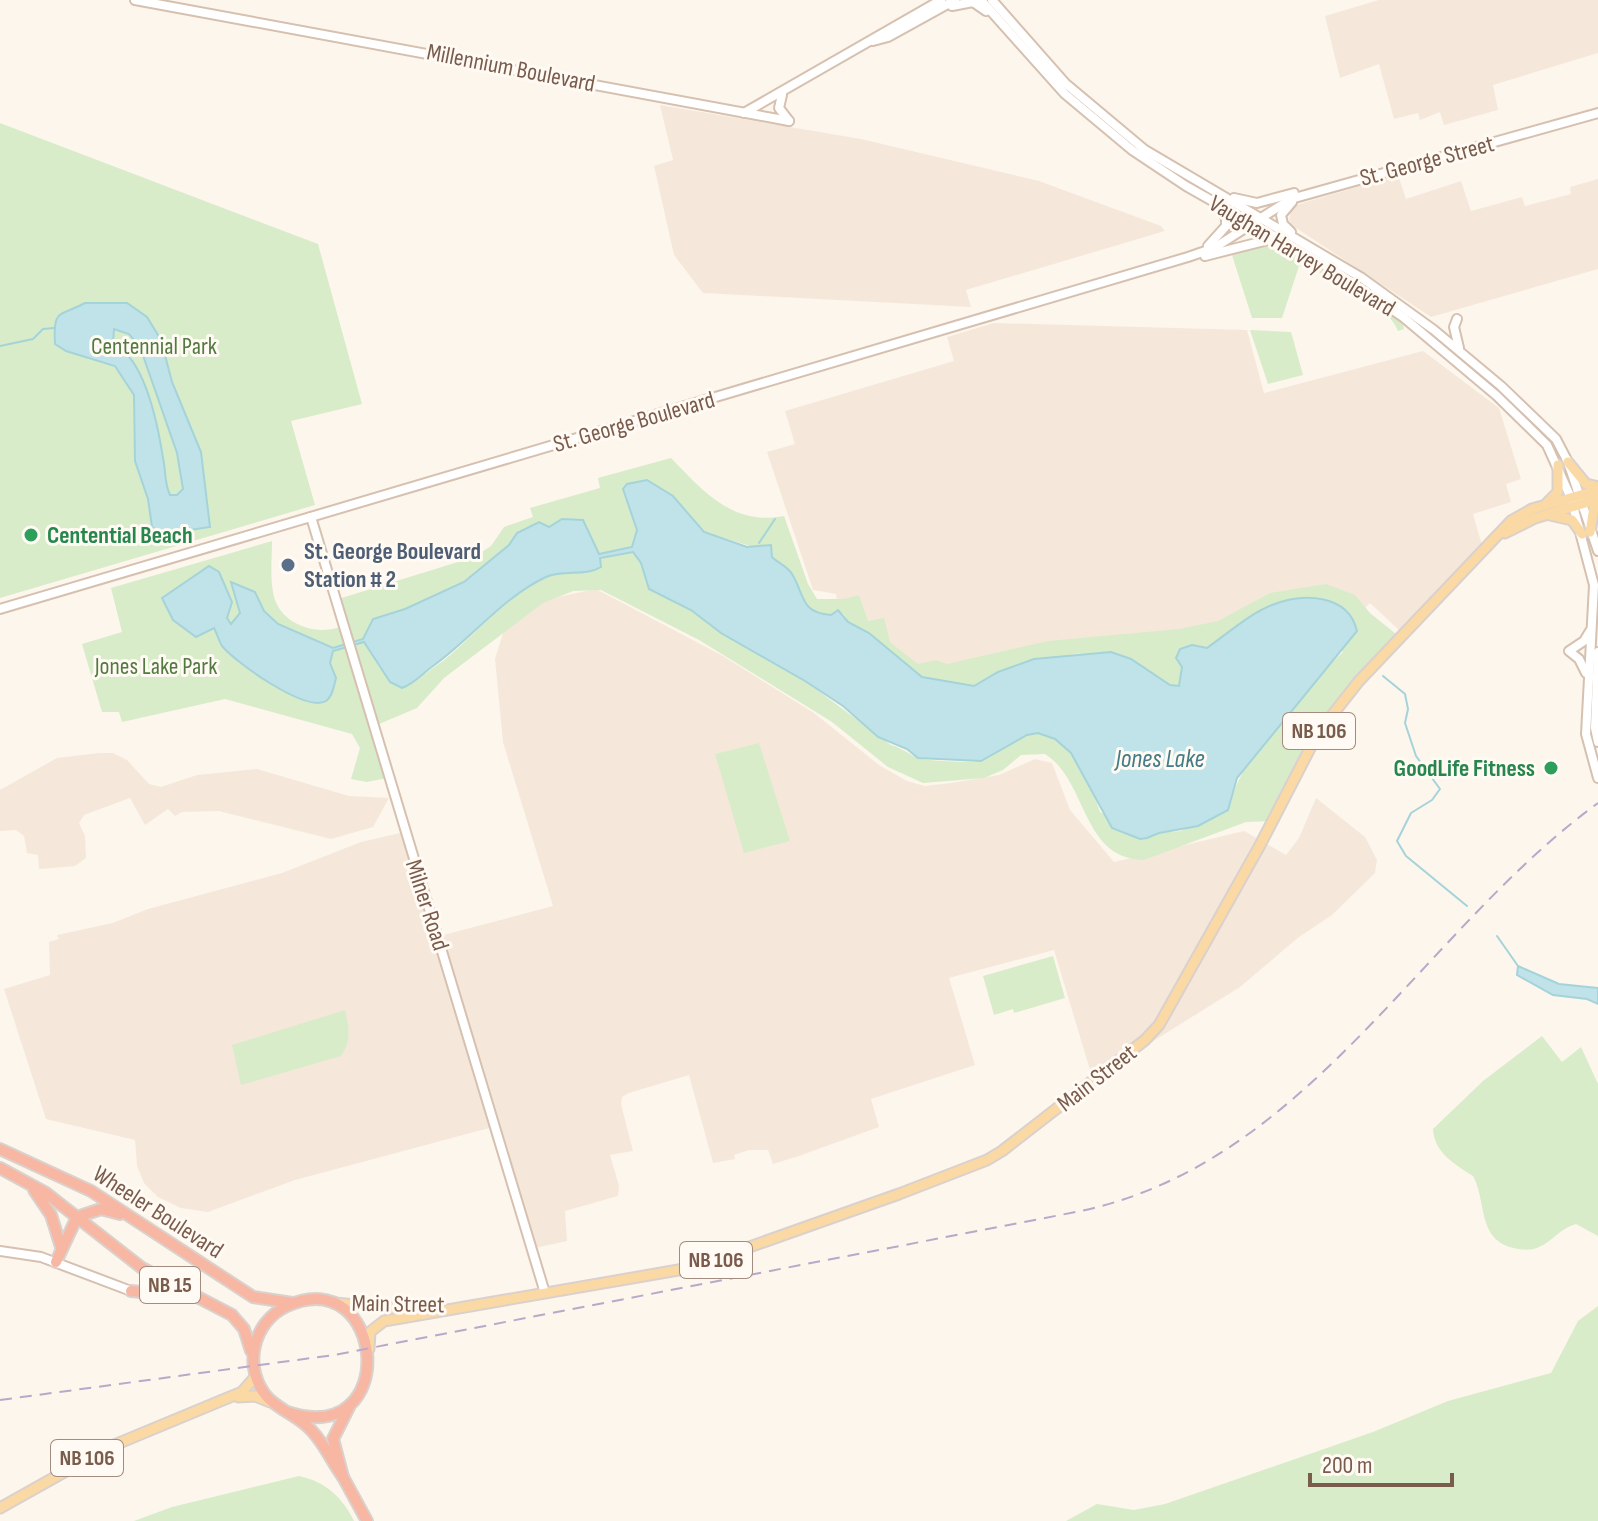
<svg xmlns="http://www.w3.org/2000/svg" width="1598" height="1521" viewBox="0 0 1598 1521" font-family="'Sofia Sans Condensed',sans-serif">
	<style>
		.residential { fill: #f5e8da }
		.green { fill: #d8ecc9; fill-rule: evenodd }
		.water { fill: #bfe3e8; stroke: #a5d3da; stroke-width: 2; fill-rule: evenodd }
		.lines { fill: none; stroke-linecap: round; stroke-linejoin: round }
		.stream { stroke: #a5d3da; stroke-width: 2 }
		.secondary-casing { stroke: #d6c0b0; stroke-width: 12 }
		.primary-casing { stroke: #dad1cd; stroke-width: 13 }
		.highway-casing { stroke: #dad1cd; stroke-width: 14 }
		.secondary { stroke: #fff; stroke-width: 8 }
		.primary { stroke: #fbd9a5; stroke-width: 9 }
		.highway { stroke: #f7b7a3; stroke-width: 10 }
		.rail { stroke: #b9a8c9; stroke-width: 2; stroke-dasharray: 12 8; stroke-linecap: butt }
		.leisure-dot { fill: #2e9e5b; stroke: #fffaf3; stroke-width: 3 }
		.service-dot { fill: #5c6f8a; stroke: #fffaf3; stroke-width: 3 }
		.labels { text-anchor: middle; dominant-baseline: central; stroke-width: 6; stroke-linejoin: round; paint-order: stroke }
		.shield { fill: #fffaf3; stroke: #a28b7f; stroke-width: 2 }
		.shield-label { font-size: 22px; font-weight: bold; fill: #7a5c4d }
		.street-label { font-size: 24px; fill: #7a5c4d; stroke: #fffaf3 }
		.park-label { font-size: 24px; fill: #537a41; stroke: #fffaf3 }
		.leisure-label { font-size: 24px; font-weight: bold; fill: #27864d; stroke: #fffaf3; text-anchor: start }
		.service-label { font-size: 24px; font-weight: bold; fill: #4e5e75; stroke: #fffaf3; text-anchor: start }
		.water-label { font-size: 26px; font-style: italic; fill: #437c86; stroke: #fffaf3 }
	</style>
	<rect width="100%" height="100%" fill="#fdf6ec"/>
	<g class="residential">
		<polygon points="1379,0 1598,0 1598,53 1493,85 1498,110 1444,125 1440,112 1420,120 1418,113 1394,119 1379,64 1340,78 1325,16"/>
		<polygon points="660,105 861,139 1039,181 1161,226 1165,231 966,290 971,307 703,293 674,255 654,166 673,160"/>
		<polygon points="1398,175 1406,199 1461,181 1471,211 1522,197 1525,206 1571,194 1570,187 1598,179 1598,269 1431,317 1293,226 1289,220 1291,210 1296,205"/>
		<polygon points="994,323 1247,330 1264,393 1423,351 1499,408 1521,479 1506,484 1511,502 1473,514 1482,545 1401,632 1370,603 1354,619 1271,605 1207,648 922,677 869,633 856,627 838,610 836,594 813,590 767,452 795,444 785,411 954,361 947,337"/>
		<polygon points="596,589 723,656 814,713 879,765 907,781 925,786 951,783 999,775 1035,759 1052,763 1070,810 1114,862 1244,831 1286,855 1299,838 1316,798 1365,837 1377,860 1375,873 1332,915 1299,937 1240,987 1147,1045 1139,1046 1093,1080 1054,950 949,978 975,1065 871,1099 879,1127 799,1156 773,1164 768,1150 749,1150 734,1155 735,1159 713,1163 689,1075 629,1093 622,1097 621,1104 633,1151 610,1155 619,1186 618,1196 565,1211 567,1241 530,1249 493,1127 295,1180 208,1212 181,1208 158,1197 144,1183 137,1166 135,1140 46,1119 4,989 50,975 49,942 59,939 57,935 113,923 148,909 282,873 361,842 404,832 436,937 553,906 503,742 495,659 504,630 548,599"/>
		<polygon points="99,753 113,753 127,760 149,784 161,787 197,775 257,769 349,796 389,798 373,827 331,839 219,811 182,812 175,816 168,809 145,825 130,798 84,815 79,823 85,836 86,858 75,866 39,869 38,855 27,853 24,836 16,830 0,831 0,790 57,758"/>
	</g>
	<g class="green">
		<polygon points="0,123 318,244 362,404 291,421 315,505 0,598"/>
		<path d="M 1268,243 C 1309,248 1369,299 1403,323 L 1404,329 L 1398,331 C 1391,307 1325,270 1299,266 L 1282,318 L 1252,318 L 1232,255 Z"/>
		<polygon points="1250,330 1291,332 1303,375 1268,384"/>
		<path d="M 671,458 C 704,492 733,526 784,516 L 808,584 L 817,599 L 844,599 L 859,595 L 868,621 L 884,618 L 890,642 L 918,664 L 936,660 L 947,664 L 1048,641 L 1179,629 L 1218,621 L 1270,593 L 1326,584 L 1355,595 L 1370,613 L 1401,638 L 1335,708 L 1272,821 L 1246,822 L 1144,860 C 1081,859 1088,781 1045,754 L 1021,755 L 1003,770 L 984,778 L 923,783 L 888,767 L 832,722 L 699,640 L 601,590 L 573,591 L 543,603 L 444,678 L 417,708 L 372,727 L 387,778 L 367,782 L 351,779 L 360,748 L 352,734 L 225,699 L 122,722 L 119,712 L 102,712 L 82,644 L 122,632 L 111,588 L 272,541 C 272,557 270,576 273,592 C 277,621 312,637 340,627 L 332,601 L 474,557 L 491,546 L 504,527 L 533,517 L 530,508 L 600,488 L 598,478 ZM 630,483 L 688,512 L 704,532 L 770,552 C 775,563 786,566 793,576 C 805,595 803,613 831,615 L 835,611 L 844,614 L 848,622 L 869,633 L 922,677 L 974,686 L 1034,659 L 1053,659 L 1078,653 L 1131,659 L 1170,685 L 1180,686 L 1182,667 L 1176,658 L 1192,645 L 1207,648 L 1271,605 L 1343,652 C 1310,683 1237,761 1231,803 L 1181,831 L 1159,833 L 1147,838 L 1100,812 C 1091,783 1067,721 1025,736 C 1010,741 996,756 982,761 C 975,763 926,761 919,758 C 909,755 903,748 891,745 L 805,681 L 721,633 L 691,610 L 649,589 L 641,562 L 633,551 L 600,558 L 586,572 C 533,562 480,632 443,661 C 433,668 423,675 413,683 L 402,688 L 379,667 L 364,642 L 333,651 L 330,663 L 336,678 L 298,695 L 286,691 L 332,648 L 363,639 L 373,619 L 405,609 L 464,582 L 509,545 L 517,533 L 539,522 L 549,527 L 562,519 L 583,520 L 599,554 L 632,547 L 638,530 L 623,489 ZM 209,567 L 219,572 L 232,602 L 218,637 L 214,628 L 162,598 Z"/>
		<polygon points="759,743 790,841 744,853 715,754"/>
		<polygon points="1053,956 1065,998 1014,1013 1013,1009 994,1015 983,976"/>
		<path d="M 345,1010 C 349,1027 352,1040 341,1056 L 241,1085 L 232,1045 Z"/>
		<path d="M 1542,1036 L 1562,1062 L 1581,1047 L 1598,1084 L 1598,1236 L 1576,1224 C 1560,1228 1553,1241 1539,1247 C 1531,1251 1522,1250 1514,1248 C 1477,1240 1487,1202 1473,1176 C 1456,1165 1434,1153 1433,1129 L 1483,1081 Z"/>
		<polygon points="1598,1306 1598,1521 1066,1521 1097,1504 1134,1510 1165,1504 1373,1432 1448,1401 1551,1373 1578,1321"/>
		<path d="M 299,1476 C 326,1482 342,1497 354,1521 L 134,1521 L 172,1507 Z"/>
	</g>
	<g class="water">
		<path d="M 85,303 L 127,303 L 147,317 L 161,340 L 172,382 L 201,452 L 210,527 L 164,534 L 152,527 L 148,499 L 135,461 L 134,395 L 115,366 L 66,351 L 55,344 C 53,308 59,317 85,303 ZM 114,329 L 129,334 L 140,347 L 177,453 L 183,489 L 177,495 L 170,495 C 164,483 166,471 163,458 C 158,426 145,358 113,344 Z"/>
		<path d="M 647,480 L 673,496 L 704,532 L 747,547 L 771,545 L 772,557 C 778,563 787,566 792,574 C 805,595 800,613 831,615 L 838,610 L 848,622 L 869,633 L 922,677 L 974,686 L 998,672 L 1034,659 L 1111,652 L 1131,659 L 1170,685 L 1179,686 L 1182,667 L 1176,658 L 1180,649 L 1192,645 L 1207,648 C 1227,634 1249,614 1272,605 C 1302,593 1348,593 1357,631 L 1237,778 L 1228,810 L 1198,826 L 1159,833 L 1147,838 L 1140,839 L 1112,828 L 1071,753 L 1055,739 L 1038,733 L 1027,735 L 981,761 L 918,758 L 907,749 L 878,737 L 843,706 L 805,681 L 721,633 L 691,610 L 649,589 L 641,563 L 633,552 L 600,558 L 601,567 C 585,577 564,569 546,577 C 503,597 470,640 433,666 C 422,674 415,683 402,688 L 390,682 L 364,642 L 333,651 L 330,663 L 336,678 C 334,685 333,696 326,701 C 306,713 235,662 222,646 C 219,641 217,634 214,628 L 196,637 L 173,620 L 162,598 L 209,566 L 219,572 L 232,602 L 227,618 L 231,624 L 240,613 L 231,582 L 255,592 L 264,611 L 278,624 L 333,648 L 363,639 L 373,619 L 405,609 L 464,582 L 509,545 L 517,533 L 539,522 L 549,527 L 562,519 L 583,520 L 599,554 L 632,547 L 637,530 L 623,489 L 627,484 Z"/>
		<polygon points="1518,966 1559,984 1598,988 1598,1004 1587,999 1553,995 1517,975"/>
	</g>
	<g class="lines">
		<g class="stream">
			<polyline points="0,346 33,339 43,329 54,328"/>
			<polyline points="759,543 775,519"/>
			<polyline points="1383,676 1405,694 1408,709 1405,723 1416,756 1440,789 1432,800 1411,813 1397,841 1406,856 1467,906"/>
			<polyline points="1497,936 1518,966"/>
		</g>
		<g class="secondary-casing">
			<g id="secondary">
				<polyline points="135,0 789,121"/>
				<polyline points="981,0 1065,94 1132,150 1186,186 1332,269 1403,317 1497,396 1547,445 1571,498 1594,585 1586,734 1598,778"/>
				<polyline points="992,0 1065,83 1145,150 1362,278 1434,330 1501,386 1556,439 1568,462 1598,551"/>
				<polyline points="952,6 973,2 986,11"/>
				<polyline points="873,41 888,37 955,0"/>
				<polyline points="782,95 779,108 789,121"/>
				<polyline points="744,113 941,0"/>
				<polyline points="1234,198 1257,203 1294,193"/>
				<polyline points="1291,232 1283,224 1281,215 1292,202"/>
				<polyline points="1208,246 1226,226 1226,217 1217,207"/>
				<polyline points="1205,256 1268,240 1281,241"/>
				<polyline points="1457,319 1454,327 1459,348"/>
				<polyline points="311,517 545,1293"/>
				<polyline points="0,609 1188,257 1214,248 1291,199 1598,113"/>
				<polyline points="1598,652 1595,728 1598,742"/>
				<polyline points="1586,673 1579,659 1569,651 1584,641 1590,631"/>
				<polyline points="0,1251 41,1257 131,1291"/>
			</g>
		</g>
		<g class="primary-casing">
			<g id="primary">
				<polyline points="1568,462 1586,484 1598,487"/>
				<polyline points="1547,503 1558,492 1558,465"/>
				<polyline points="1550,515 1572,520 1582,534"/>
				<polyline points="1590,532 1594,508 1598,504"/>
				<polyline points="1505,533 1535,518 1598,499"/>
				<polyline points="334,1303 402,1309 431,1307"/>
				<polyline points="369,1349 370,1332 384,1321 690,1268 899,1194 987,1160 1002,1151 1145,1040 1159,1025 1259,847 1318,733 1359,681 1511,521 1532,509 1598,490"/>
				<polyline points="238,1397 255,1396 270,1402"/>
				<polyline points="0,1508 107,1448 242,1392 256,1376"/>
			</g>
		</g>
		<g class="highway-casing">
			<g id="highway">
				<polyline points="0,1149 91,1191 253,1297 292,1303"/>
				<polyline points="0,1168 46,1193 142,1268 232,1315 244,1329 251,1351"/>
				<polyline points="34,1190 51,1215 61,1247"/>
				<polyline points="56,1262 77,1217 101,1209 120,1214"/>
				<polyline points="131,1291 141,1292 163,1281"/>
				<polyline points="350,1405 333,1439 343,1477 367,1521"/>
				<path d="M 287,1412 C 403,1450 385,1261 287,1306 C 252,1322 242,1369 268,1398 C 281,1411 300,1417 312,1431 C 325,1445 332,1462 343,1477"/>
			</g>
		</g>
		<use href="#secondary" class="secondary"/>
		<use href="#primary" class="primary"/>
		<use href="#highway" class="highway"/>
		<path class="rail" d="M 0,1400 L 334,1355 L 1081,1211 C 1309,1162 1421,932 1598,803"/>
	</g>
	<g class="leisure-dot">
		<circle cx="31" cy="535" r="8"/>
		<circle cx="1551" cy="768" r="8"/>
	</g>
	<circle class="service-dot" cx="288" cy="565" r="8"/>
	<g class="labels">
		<g class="shield">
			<rect x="1283" y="713" width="72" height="36" rx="6"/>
			<rect x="680" y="1242" width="72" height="36" rx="6"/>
			<rect x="140" y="1267" width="60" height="36" rx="6"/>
			<rect x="51" y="1440" width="72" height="36" rx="6"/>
		</g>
		<g class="shield-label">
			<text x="1319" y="731">NB 106</text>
			<text x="716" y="1260">NB 106</text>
			<text x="170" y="1285">NB 15</text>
			<text x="87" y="1458">NB 106</text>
		</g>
		<g class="street-label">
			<text transform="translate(511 68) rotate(11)">Millennium Boulevard</text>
			<text transform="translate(1427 161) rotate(-15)">St. George Street</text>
			<text transform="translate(1302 256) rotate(31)">Vaughan Harvey Boulevard</text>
			<text transform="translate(634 422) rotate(-16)">St. George Boulevard</text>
			<text transform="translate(427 905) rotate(72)">Milner Road</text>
			<text transform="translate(1097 1078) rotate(-38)">Main Street</text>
			<text transform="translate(158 1212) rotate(33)">Wheeler Boulevard</text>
			<text transform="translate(398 1304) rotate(1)">Main Street</text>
		</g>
		<g class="park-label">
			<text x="154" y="346">Centennial Park</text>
			<text x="156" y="666">Jones Lake Park</text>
		</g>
		<g class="leisure-label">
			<text x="47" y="535">Centential Beach</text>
			<text x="1535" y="768" text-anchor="end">GoodLife Fitness</text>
		</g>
		<g class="service-label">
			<text x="304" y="551">St. George Boulevard<tspan x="304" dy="28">Station # 2</tspan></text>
		</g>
		<g class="water-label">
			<text x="1160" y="759">Jones Lake</text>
		</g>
	</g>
	<path d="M1310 1473v12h142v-12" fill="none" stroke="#7a5c4d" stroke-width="4"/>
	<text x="1322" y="1473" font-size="24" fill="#7a5c4d" stroke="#fffaf3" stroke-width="6" paint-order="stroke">200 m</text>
</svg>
